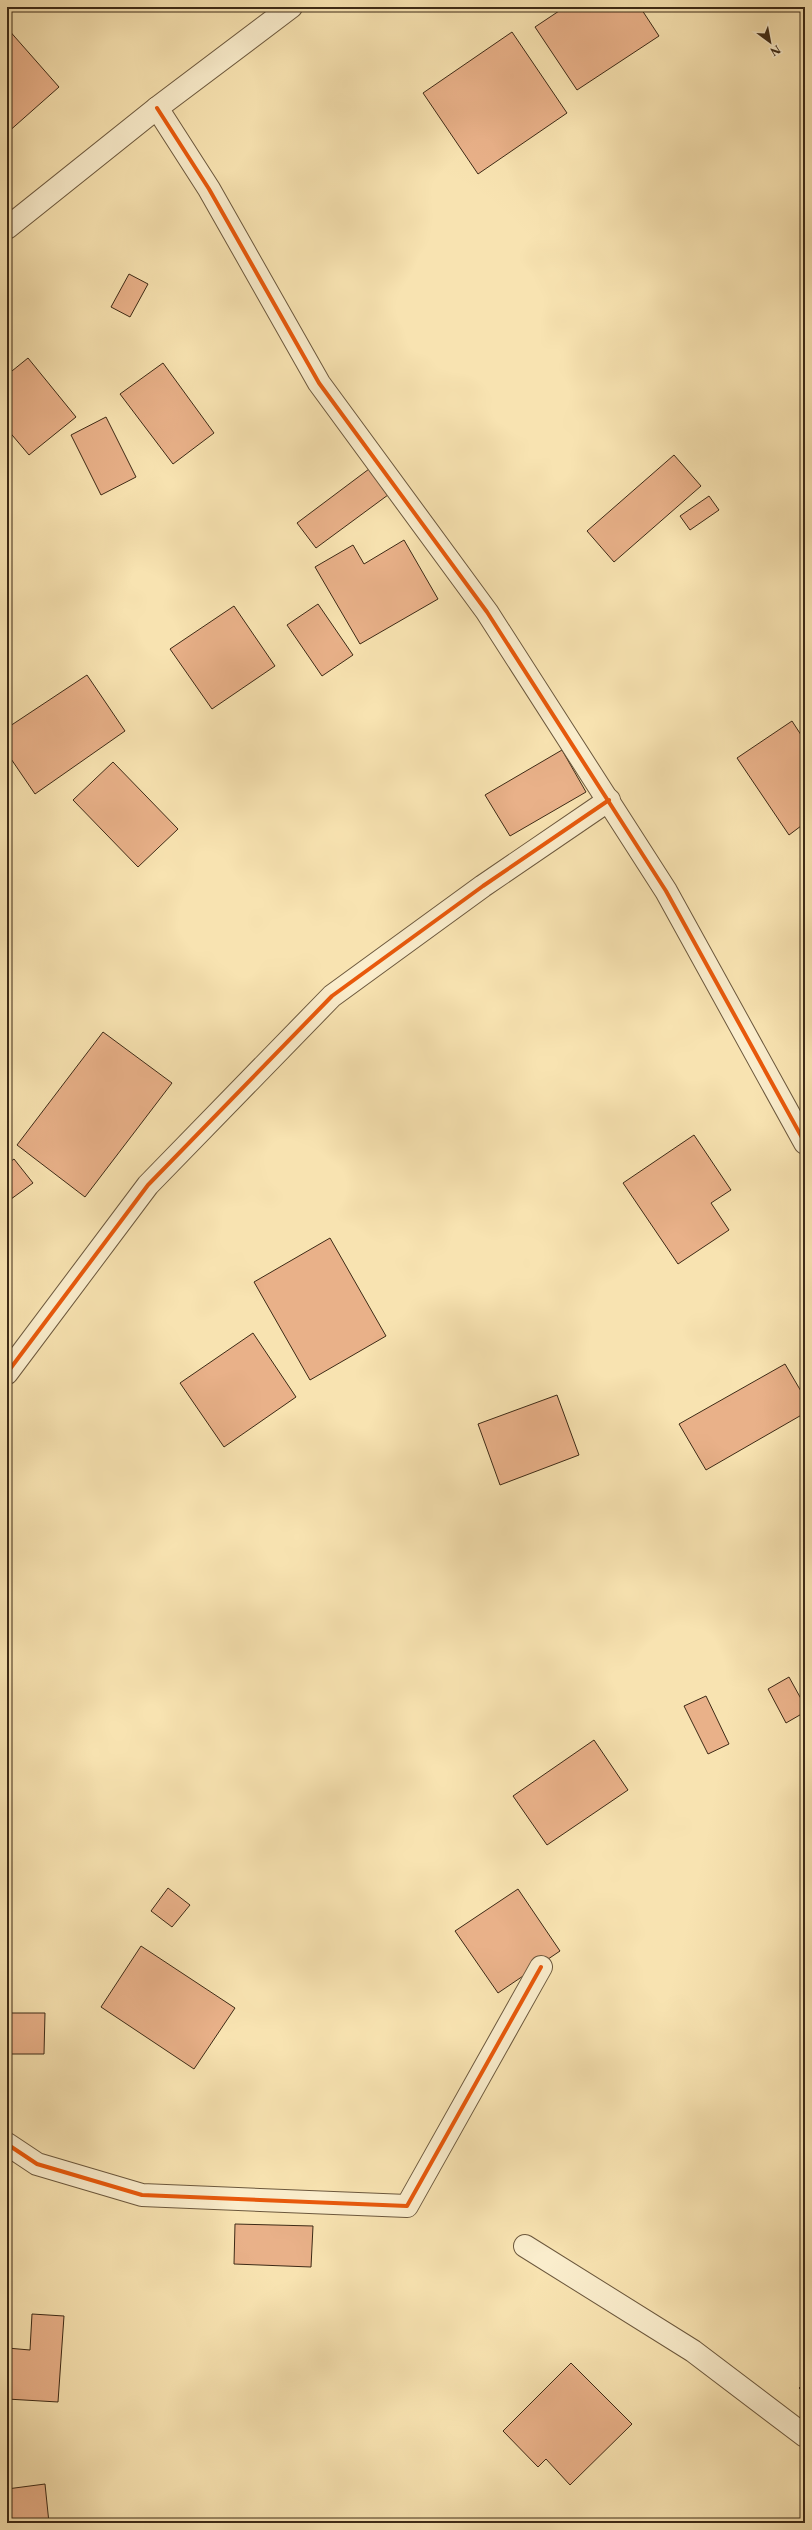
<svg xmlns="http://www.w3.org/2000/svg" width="812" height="2530" viewBox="0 0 812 2530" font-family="'Libre Caslon Text',serif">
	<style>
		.building { fill: #e9b189; stroke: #3d2a16 }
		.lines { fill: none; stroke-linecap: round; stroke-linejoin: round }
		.minor-casing { stroke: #6c583d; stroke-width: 24 }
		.minor { stroke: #faedcc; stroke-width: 22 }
		.cycleway-casing { stroke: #faedcc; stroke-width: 6 }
		.cycleway { stroke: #e8590c; stroke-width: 4 }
	</style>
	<rect width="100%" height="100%" fill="#f8e3b1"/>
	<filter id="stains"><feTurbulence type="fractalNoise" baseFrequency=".005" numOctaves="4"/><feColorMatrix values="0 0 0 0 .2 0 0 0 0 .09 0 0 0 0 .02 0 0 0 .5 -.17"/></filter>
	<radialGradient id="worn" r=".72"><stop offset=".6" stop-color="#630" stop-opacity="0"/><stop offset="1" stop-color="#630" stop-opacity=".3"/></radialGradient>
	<g class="building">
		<polygon points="565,7 640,7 659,36 577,90 535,27"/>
		<polygon points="7,28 59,87 7,133"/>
		<polygon points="512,32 567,113 478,174 423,93"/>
		<polygon points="129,274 148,284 130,317 111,307"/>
		<polygon points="28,358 76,417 29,455 7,429 7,375"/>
		<polygon points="163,363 214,433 173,464 120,394"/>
		<polygon points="106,417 136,477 101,495 71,435"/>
		<polygon points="674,455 701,486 614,562 587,531"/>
		<polygon points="373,466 392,492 316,548 297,523"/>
		<polygon points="709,496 719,510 690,530 680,516"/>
		<polygon points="404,540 438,599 360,644 315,567 353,545 364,564"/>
		<polygon points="318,604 353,655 322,676 287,625"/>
		<polygon points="234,606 275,666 212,709 170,649"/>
		<polygon points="87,675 125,731 35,794 7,753 7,728"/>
		<polygon points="792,721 805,741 805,823 789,835 737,758"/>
		<polygon points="562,750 586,792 510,836 485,795"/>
		<polygon points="113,762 178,829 138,867 73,800"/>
		<polygon points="103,1032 172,1083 85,1197 17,1145"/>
		<polygon points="694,1135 731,1190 711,1203 729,1230 678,1264 623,1183"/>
		<polygon points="14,1159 33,1183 7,1202 7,1164"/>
		<polygon points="330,1238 386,1336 310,1380 254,1282"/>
		<polygon points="253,1333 296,1397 224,1447 180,1383"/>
		<polygon points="785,1364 805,1398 805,1413 706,1470 679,1424"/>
		<polygon points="557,1395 579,1455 500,1485 478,1424"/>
		<polygon points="789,1677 805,1706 805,1712 786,1723 768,1689"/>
		<polygon points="706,1696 729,1744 708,1754 684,1706"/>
		<polygon points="594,1740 628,1790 547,1845 513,1796"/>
		<polygon points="168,1888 190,1905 172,1927 151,1911"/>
		<polygon points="518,1889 560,1951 498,1993 455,1931"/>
		<polygon points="141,1946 235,2008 194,2069 101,2007"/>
		<polygon points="7,2013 45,2013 44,2054 7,2054"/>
		<polygon points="235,2224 313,2226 311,2267 234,2264"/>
		<polygon points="32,2314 64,2316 58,2402 7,2399 7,2348 30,2350"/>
		<polygon points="571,2363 632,2424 570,2485 546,2459 538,2467 503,2431"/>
		<polygon points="805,2382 805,2394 799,2388"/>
		<polygon points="45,2484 49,2523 7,2523 7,2489"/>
	</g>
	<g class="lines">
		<g class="minor-casing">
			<g id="minor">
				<polyline points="157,108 209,189 319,383 487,612 666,891 805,1143"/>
				<polyline points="7,228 157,108 291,7"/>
				<polyline points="7,1373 148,1185 332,996 483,886 609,800"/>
				<polyline points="7,2144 37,2164 142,2195 407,2206 541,1967"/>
				<polyline points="525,2246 693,2351 805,2436"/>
			</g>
		</g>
		<use href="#minor" class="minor"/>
		<g class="cycleway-casing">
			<g id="cycleway">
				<polyline points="157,108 209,189 319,383 487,612 666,891 805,1143"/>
				<polyline points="7,1373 148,1185 332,996 483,886 609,800"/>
				<polyline points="7,2144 37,2164 142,2195 407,2206 541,1967"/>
			</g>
		</g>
		<use href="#cycleway" class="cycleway"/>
	</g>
	<rect width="812" height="2530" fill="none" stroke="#f8e3b1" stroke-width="24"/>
	<rect x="8" y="8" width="796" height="2514" fill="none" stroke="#3d2a16" stroke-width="2"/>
	<rect x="12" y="12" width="788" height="2506" fill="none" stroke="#3d2a16"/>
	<g transform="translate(770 42) rotate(148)" stroke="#faedcc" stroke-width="3" paint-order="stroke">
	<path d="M0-3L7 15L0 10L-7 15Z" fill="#3d2a16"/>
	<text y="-6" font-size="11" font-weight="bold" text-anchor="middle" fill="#3d2a16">N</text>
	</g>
	<rect width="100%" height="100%" filter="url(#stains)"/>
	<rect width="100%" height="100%" fill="url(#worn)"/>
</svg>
